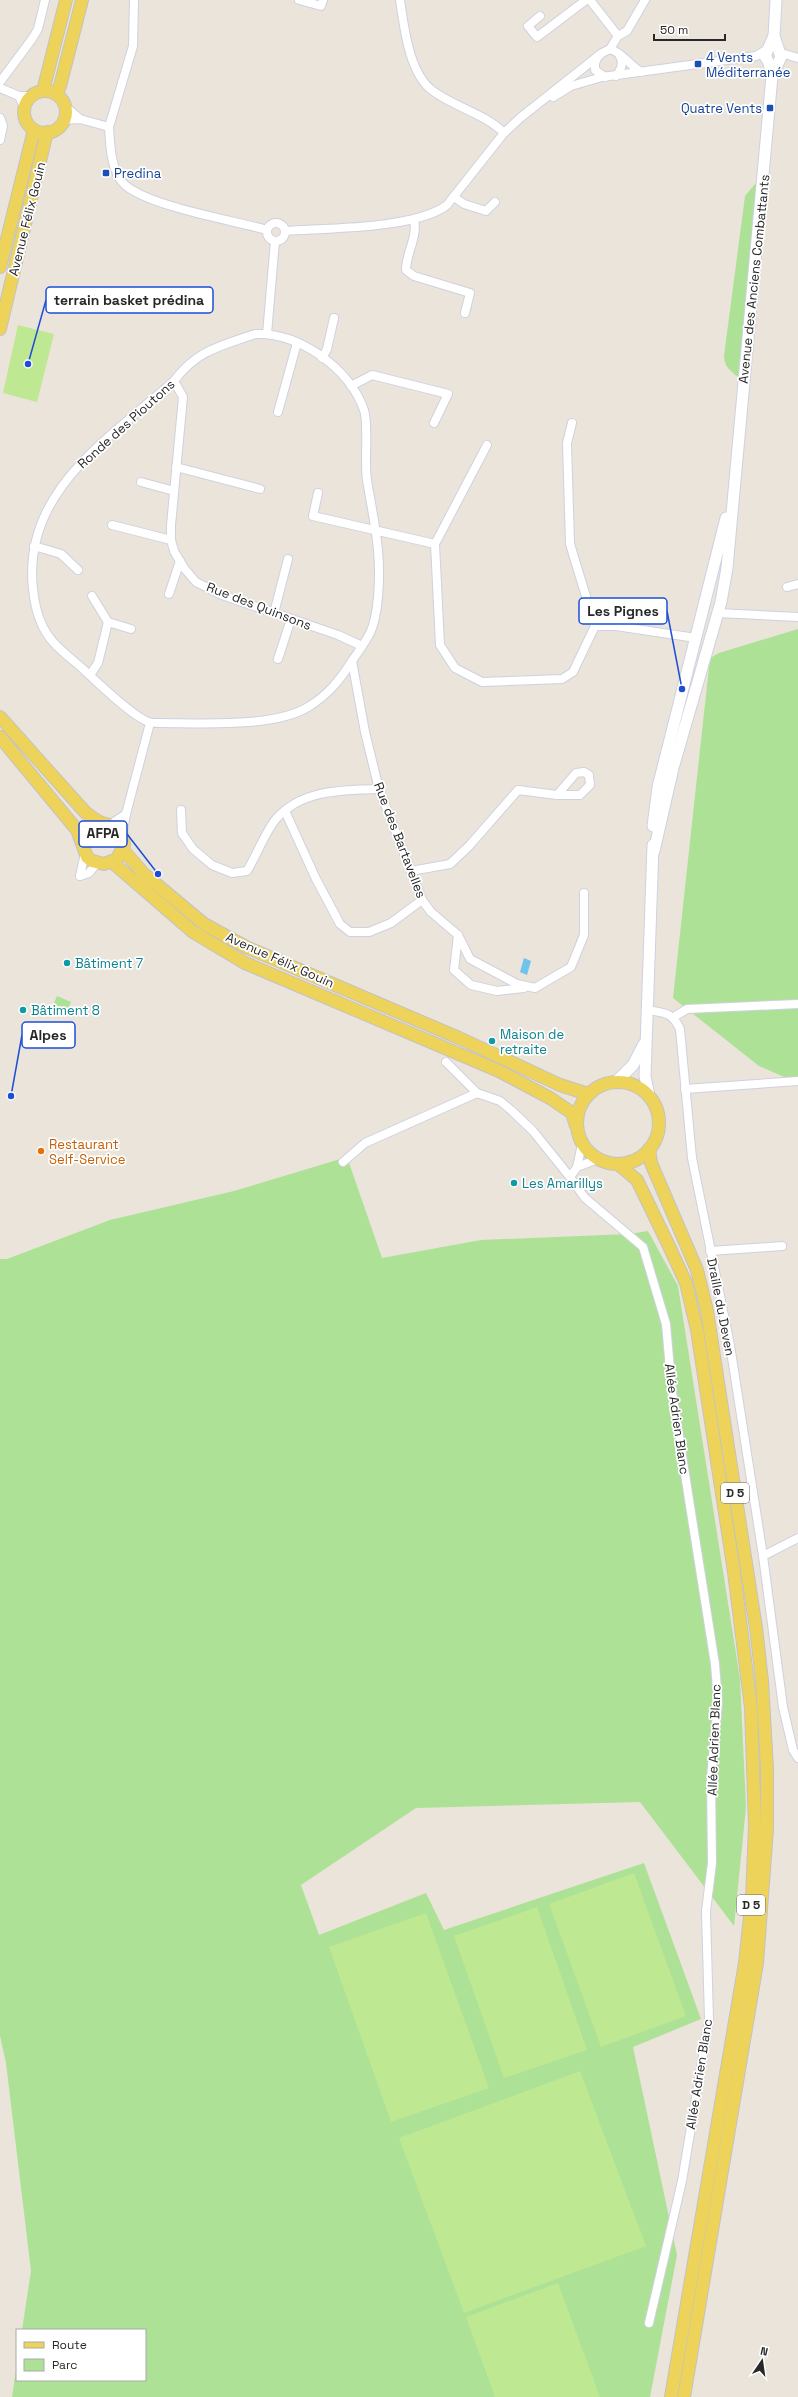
<svg xmlns="http://www.w3.org/2000/svg" width="798" height="2397" viewBox="0 0 798 2397" font-family="'Space Grotesk',sans-serif">
	<style>
		.green { fill: #ace196 }
		.pitch { fill: #bfe892 }
		.water { fill: #6dc4ec }
		.lines { fill: none; stroke-linecap: round; stroke-linejoin: round }
		.minor-casing { stroke: #cfd1e1; stroke-width: 10 }
		.secondary-casing { stroke: #cfd1e1; stroke-width: 13 }
		.primary-casing { stroke: #c3c3c3; stroke-width: 14 }
		.minor { stroke: #fff; stroke-width: 8 }
		.secondary { stroke: #fff; stroke-width: 11 }
		.primary { stroke: #eed35b; stroke-width: 12 }
		.transit-dot { fill: #1a4fb4; stroke: #fff; stroke-width: 1.5 }
		.culture-dot { fill: #0f9aa8; stroke: #fff; stroke-width: 1.5 }
		.food-dot { fill: #e8710a; stroke: #fff; stroke-width: 1.5 }
		.labels { text-anchor: middle; dominant-baseline: central; stroke-width: 3.5; stroke-linejoin: round; paint-order: stroke }
		.shield { fill: #fff; stroke: #686868; stroke-width: 1 }
		.shield-label { font-size: 12px; font-weight: bold; fill: #282828 }
		.transit-label { font-size: 13px; fill: #164399; stroke: #fff; text-anchor: start }
		.street-label { font-size: 13px; fill: #282828; stroke: #fff }
		.culture-label { font-size: 13px; fill: #0d838f; stroke: #fff; text-anchor: start }
		.food-label { font-size: 13px; fill: #c56008; stroke: #fff; text-anchor: start }
		.leader { fill: none; stroke: #1d4ed8; stroke-width: 1.5 }
		.callout-dot { fill: #1d4ed8; stroke: #fff; stroke-width: 1.5 }
		.callout { fill: #fff; stroke: #1d4ed8; stroke-width: 1.5 }
		.callout-label { font-size: 14px; text-anchor: middle; font-weight: bold; fill: #282828 }
	</style>
	<rect width="100%" height="100%" fill="#eae4da"/>
	<g class="green">
		<path d="M 755,184 L 757,185 L 739,378 C 731,371 724,367 724,356 L 745,196 Z"/>
		<polygon points="798,629 798,1083 759,1066 673,998 710,658 719,653"/>
		<polygon points="57,996 71,1002 65,1016 51,1010"/>
		<polygon points="347,1157 382,1258 481,1240 629,1234 648,1231 678,1286 740,1679 746,1807 734,1926 640,1802 416,1808 301,1885 319,1935 426,1893 444,1930 644,1863 701,2019 633,2047 677,2255 650,2397 12,2397 17,2364 17,2380 145,2380 145,2330 22,2330 31,2271 6,2063 0,2036 0,1259 7,1259 110,1220 234,1191"/>
	</g>
	<g class="pitch">
		<polygon points="18,325 54,334 37,402 3,393"/>
		<polygon points="634,1873 686,2016 601,2047 549,1904"/>
		<polygon points="537,1907 587,2050 504,2078 454,1936"/>
		<polygon points="426,1913 489,2088 391,2122 329,1947"/>
		<polygon points="580,2071 646,2246 464,2313 399,2138"/>
		<polygon points="558,2283 600,2397 495,2397 466,2317"/>
	</g>
	<polygon class="water" points="524,958 531,961 527,975 520,972"/>
	<g class="lines">
		<g class="minor-casing">
			<g id="minor">
				<polyline points="299,0 321,6 323,0"/>
				<path d="M 400,0 C 404,27 409,74 433,91 C 456,108 484,113 504,133"/>
				<polyline points="590,0 618,36"/>
				<polyline points="540,16 528,26 537,37 586,0"/>
				<polyline points="610,49 618,36 627,31 645,0"/>
				<polyline points="781,53 798,58"/>
				<polyline points="598,56 595,63 595,70 605,77"/>
				<path d="M 616,76 C 622,68 624,63 619,54"/>
				<polyline points="0,82 32,39 38,29 45,0"/>
				<polyline points="0,88 19,96 31,96"/>
				<polyline points="19,96 24,107"/>
				<polyline points="553,97 571,86 602,77 756,56 766,50"/>
				<polyline points="65,106 80,119"/>
				<polyline points="0,118 3,126 0,140"/>
				<path d="M 64,120 L 80,119 L 109,127 C 110,145 111,173 125,185 C 151,207 232,220 267,230"/>
				<polyline points="109,127 133,46 134,0"/>
				<polyline points="454,197 464,204 486,211 495,202"/>
				<path d="M 414,220 C 418,237 406,253 406,270 L 414,276 L 470,293 L 465,313"/>
				<circle cx="276" cy="232" r="9"/>
				<path d="M 286,231 C 327,228 416,229 447,205 L 504,133 L 520,118 L 602,53 L 610,49 C 623,53 629,65 641,72"/>
				<path d="M 255,334 C 299,332 349,368 364,410 C 369,425 364,461 367,480 C 374,523 382,552 378,597 C 377,608 375,623 370,633 C 365,643 358,652 352,661 C 340,680 328,695 308,707 C 274,728 200,723 160,723 C 158,723 151,723 149,722 C 133,717 96,681 82,668 C 73,660 62,652 54,643 C 40,628 35,609 33,589 C 22,491 110,438 174,381 C 197,350 221,346 255,334 Z"/>
				<polyline points="267,334 275,241"/>
				<polyline points="322,358 327,349 334,318"/>
				<polyline points="174,381 183,397 171,525 171,540 174,551 184,568 196,582 222,595 338,635 362,646"/>
				<polyline points="351,386 372,375 448,394 434,423"/>
				<polyline points="278,412 297,343"/>
				<polyline points="572,423 567,443 570,544 595,626"/>
				<polyline points="487,445 435,544 440,645 455,668 482,682 562,679 573,672 595,626 616,626 696,638"/>
				<polyline points="176,467 260,489"/>
				<polyline points="141,482 174,491"/>
				<polyline points="318,493 313,516 435,544"/>
				<polyline points="112,525 171,540"/>
				<polyline points="34,546 61,554 78,570"/>
				<polyline points="787,587 798,584"/>
				<polyline points="169,594 180,561"/>
				<polyline points="92,596 108,622"/>
				<polyline points="274,613 288,559"/>
				<polyline points="718,613 798,617"/>
				<polyline points="278,659 291,619"/>
				<polyline points="352,661 365,732 379,789 422,900 431,912 458,935 470,959 517,984 535,988 571,967 584,935 584,893"/>
				<polyline points="90,675 98,663 108,622 131,629"/>
				<path d="M 181,810 L 182,833 L 193,849 L 212,865 L 232,873 L 247,871 C 257,855 265,832 276,819 C 302,789 343,790 379,789"/>
				<polyline points="285,811 316,879 340,924 350,932 369,932 391,923 422,900"/>
				<polyline points="111,824 126,814"/>
				<polyline points="122,836 126,814 150,723"/>
				<polyline points="411,871 450,864 469,846 518,790 557,795 580,795 590,785 589,775 584,772 576,773 557,795"/>
				<polyline points="80,876 85,853"/>
				<polyline points="80,876 89,873 97,863"/>
				<polyline points="458,935 454,970 471,985 497,991 524,988"/>
				<path d="M 647,1010 C 665,1013 672,1012 680,1029 L 692,1158 L 730,1345 L 763,1556 L 783,1707 L 793,1750 L 798,1758"/>
				<polyline points="674,1017 687,1009 798,1004"/>
				<polyline points="446,1062 477,1093 500,1101 511,1110 533,1131 570,1177"/>
				<polyline points="685,1089 798,1081"/>
				<polyline points="582,1144 577,1167 570,1177 585,1198 643,1247 666,1324 672,1392 715,1664 718,1702 711,1778 712,1863 706,1911 709,2020 682,2181 649,2323"/>
				<polyline points="343,1162 365,1143 477,1093"/>
				<polyline points="577,1167 598,1159"/>
				<polyline points="710,1251 782,1246"/>
				<polyline points="763,1556 798,1538"/>
			</g>
		</g>
		<g class="secondary-casing">
			<g id="secondary">
				<polyline points="772,76 769,63 765,56 774,36"/>
				<polyline points="653,826 658,787 726,518"/>
				<polyline points="654,851 673,768 721,602 727,568 772,76 781,57 774,36 776,0"/>
				<polyline points="617,1081 633,1065 644,1044"/>
				<polyline points="649,1096 645,1076 653,845"/>
			</g>
		</g>
		<g class="primary-casing">
			<g id="primary">
				<polyline points="43,91 66,0"/>
				<circle cx="45" cy="112" r="21"/>
				<polyline points="56,94 60,86 82,0"/>
				<polyline points="0,267 34,130"/>
				<polyline points="0,329 47,132"/>
				<path d="M 0,717 L 85,812 C 90,816 96,821 102,823 C 115,826 123,830 124,845 L 117,859 L 104,864 L 92,861 L 87,857 L 77,830 L 0,737"/>
				<polyline points="82,843 87,831 101,823"/>
				<polyline points="123,850 144,874 204,924 246,947 459,1038 560,1085 588,1094"/>
				<polyline points="112,862 193,932 245,963 499,1071 550,1098 572,1113 576,1126"/>
				<circle cx="618" cy="1123" r="41"/>
				<polyline points="649,1149 651,1163 697,1270 707,1311 756,1628 762,1681 767,1769 767,1829 757,1963 684,2397"/>
				<polyline points="618,1164 637,1180 669,1246 686,1283 697,1330 734,1572 751,1708 755,1827 752,1897 745,1963 671,2397"/>
			</g>
		</g>
		<use href="#minor" class="minor"/>
		<use href="#secondary" class="secondary"/>
		<use href="#primary" class="primary"/>
	</g>
	<g class="transit-dot">
		<rect x="694" y="60" width="8" height="8" rx="2"/>
		<rect x="766" y="104" width="8" height="8" rx="2"/>
		<rect x="102" y="169" width="8" height="8" rx="2"/>
	</g>
	<g class="culture-dot">
		<circle cx="67" cy="963" r="4"/>
		<circle cx="23" cy="1010" r="4"/>
		<circle cx="492" cy="1041" r="4"/>
		<circle cx="514" cy="1183" r="4"/>
	</g>
	<circle class="food-dot" cx="41" cy="1151" r="4"/>
	<g class="labels">
		<g class="shield">
			<rect x="721" y="1483" width="28" height="20" rx="3"/>
			<rect x="737" y="1895" width="28" height="20" rx="3"/>
		</g>
		<g class="shield-label">
			<text x="735" y="1493">D 5</text>
			<text x="751" y="1905">D 5</text>
		</g>
		<g class="transit-label">
			<text x="706" y="57">4 Vents<tspan x="706" dy="15">Méditerranée</tspan></text>
			<text x="762" y="108" text-anchor="end">Quatre Vents</text>
			<text x="114" y="173">Predina</text>
		</g>
		<g class="street-label">
			<text transform="translate(27 219) rotate(-76)">Avenue Félix Gouin</text>
			<text transform="translate(754 279) rotate(-84)">Avenue des Anciens Combattants</text>
			<text transform="translate(126 424) rotate(-42)">Ronde des Pioutons</text>
			<text transform="translate(259 606) rotate(21)">Rue des Quinsons</text>
			<text transform="translate(400 840) rotate(69)">Rue des Bartavelles</text>
			<text transform="translate(280 960) rotate(24)">Avenue Félix Gouin</text>
			<text transform="translate(721 1307) rotate(79)">Draille du Deven</text>
			<text transform="translate(677 1419) rotate(82)">Allée Adrien Blanc</text>
			<text transform="translate(714 1740) rotate(-88)">Allée Adrien Blanc</text>
			<text transform="translate(699 2074) rotate(-81)">Allée Adrien Blanc</text>
		</g>
		<g class="culture-label">
			<text x="75" y="963">Bâtiment 7</text>
			<text x="31" y="1010">Bâtiment 8</text>
			<text x="500" y="1034">Maison de<tspan x="500" dy="15">retraite</tspan></text>
			<text x="522" y="1183">Les Amarillys</text>
		</g>
		<g class="food-label">
			<text x="49" y="1144">Restaurant<tspan x="49" dy="15">Self-Service</tspan></text>
		</g>
	</g>
	<path class="leader" d="M28 364L46 300M682 689L667 611M158 874L127 834M11 1096L22 1035"/>
	<g class="callout-dot">
		<circle cx="28" cy="364" r="4"/>
		<circle cx="682" cy="689" r="4"/>
		<circle cx="158" cy="874" r="4"/>
		<circle cx="11" cy="1096" r="4"/>
	</g>
	<g class="callout">
		<rect x="46" y="287" width="167" height="26" rx="4"/>
		<rect x="579" y="598" width="88" height="26" rx="4"/>
		<rect x="79" y="821" width="48" height="26" rx="4"/>
		<rect x="22" y="1022" width="53" height="26" rx="4"/>
	</g>
	<g class="callout-label">
		<text x="129" y="305">terrain basket prédina</text>
		<text x="623" y="616">Les Pignes</text>
		<text x="103" y="838">AFPA</text>
		<text x="48" y="1040">Alpes</text>
	</g>
	<rect x="16" y="2329" width="130" height="52" fill="#ffffff" stroke="#a9a9a9"/>
	<rect x="24" y="2342" width="20" height="6" fill="#eed35b" stroke="#a9a9a9"/>
	<text x="52" y="2349" font-size="12" fill="#282828">Route</text>
	<rect x="24" y="2359" width="20" height="12" fill="#ace196" stroke="#a9a9a9"/>
	<text x="52" y="2369" font-size="12" fill="#282828">Parc</text>
	<g transform="translate(762 2361) rotate(13)" stroke="#ffffff" stroke-width="3" paint-order="stroke">
	<path d="M0-3L7 15L0 10L-7 15Z" fill="#282828"/>
	<text y="-6" font-size="11" font-weight="bold" text-anchor="middle" fill="#282828">N</text>
	</g>
	<path d="M654 34v6h71v-6" fill="none" stroke="#282828" stroke-width="2"/>
	<text x="660" y="34" font-size="12" fill="#282828" stroke="#ffffff" stroke-width="3" paint-order="stroke">50 m</text>
</svg>
